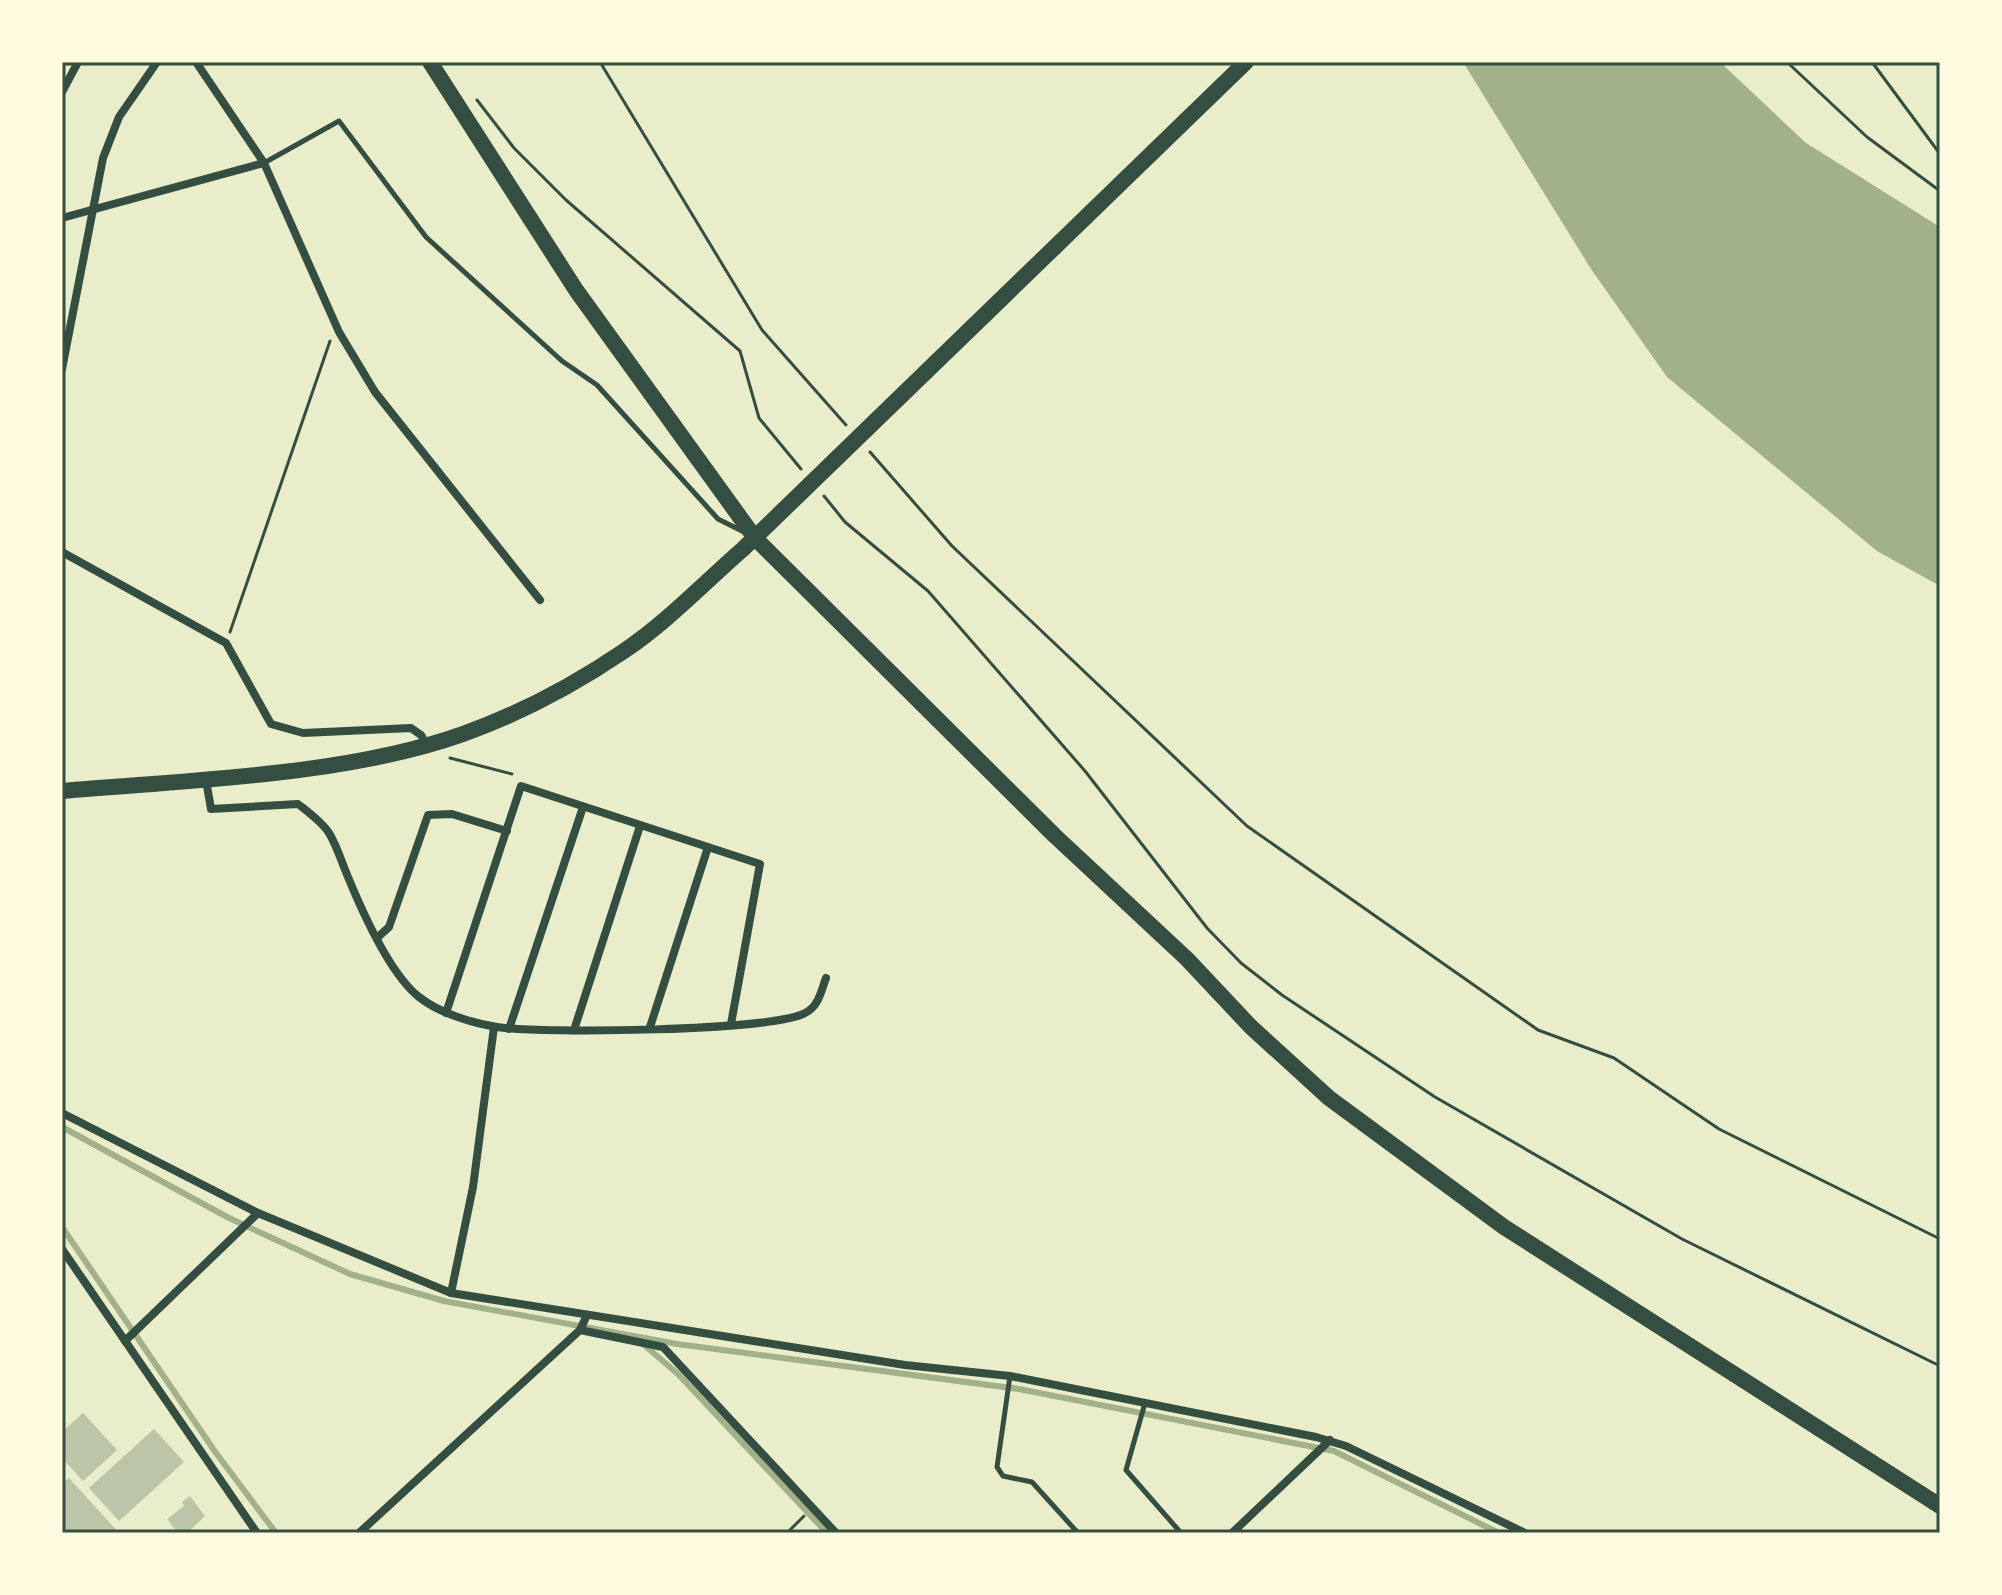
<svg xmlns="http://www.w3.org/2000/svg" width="2002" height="1595" viewBox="0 0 2002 1595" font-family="Manrope,sans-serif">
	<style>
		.water { fill: #a3b18a }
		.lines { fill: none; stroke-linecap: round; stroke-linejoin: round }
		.stream { stroke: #a3b18a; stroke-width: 6 }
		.building { fill: #bcc5a7 }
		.path { stroke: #344e41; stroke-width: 3 }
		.service { stroke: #344e41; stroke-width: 5 }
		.minor { stroke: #344e41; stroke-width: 8 }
		.primary { stroke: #344e41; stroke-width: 16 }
		.neatline { fill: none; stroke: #344e41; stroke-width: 3 }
	</style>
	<rect width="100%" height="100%" fill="#e9edc9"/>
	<polygon class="water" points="1463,62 1720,62 1806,143 1940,227 1940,586 1877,551 1667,377 1591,269"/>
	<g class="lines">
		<g class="stream">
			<polyline points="62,1127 229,1218 350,1274 444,1301 677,1344 1019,1389 1334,1451 1499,1533"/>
			<polyline points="62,1227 216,1453 276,1533"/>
			<polyline points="642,1343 678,1374 827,1533"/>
		</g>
	</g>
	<g class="building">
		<polygon points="83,1413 117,1450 83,1481 62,1458 62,1432"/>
		<polygon points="154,1429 184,1462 119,1521 89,1488"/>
		<polygon points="69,1478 119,1533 66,1533 62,1529 62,1484"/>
		<polygon points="190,1496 205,1516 187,1533 178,1533 167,1519 184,1506 182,1502"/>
	</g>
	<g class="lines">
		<g class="path">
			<polyline points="600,62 762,330 846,425"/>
			<polyline points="1787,62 1867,137 1940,191"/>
			<polyline points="1872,62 1940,154"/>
			<polyline points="477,100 514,148 566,200 740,351 759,418 801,469"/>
			<polyline points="870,452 952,546 1247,826 1538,1030 1614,1058 1719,1129 1940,1239"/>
			<polyline points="824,496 845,522 928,591 1085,771 1207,928 1241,963 1282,995 1435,1097 1682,1239 1940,1366"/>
			<polyline points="230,632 330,341"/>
			<polyline points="450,758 512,774"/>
			<polyline points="787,1533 804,1516"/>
		</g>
		<g class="service">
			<polyline points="264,163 339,121 426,237 562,361 597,385 718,519 744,532"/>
			<polyline points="1010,1376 997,1467 1003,1476 1032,1482 1078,1533"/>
			<polyline points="1145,1403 1126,1470 1181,1533"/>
		</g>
		<g class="minor">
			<polyline points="196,62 264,163 339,332 375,392 540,600"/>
			<polyline points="62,92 78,62"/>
			<polyline points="62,218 264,163"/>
			<polyline points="62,369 103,158 119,117 157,62"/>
			<polyline points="62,552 226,643 271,724 303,733 411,728 421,735 427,745"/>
			<path d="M 206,780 L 211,809 L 298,804 C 308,812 322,822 329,833 C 337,846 342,863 348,877 C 362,911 390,974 419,997 C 439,1013 472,1023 497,1027 C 541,1034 773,1031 805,1013 C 819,1006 821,991 826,978"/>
			<polyline points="378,937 389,927 428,815 452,814 507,831"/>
			<polyline points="446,1013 521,786 760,864 731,1024"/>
			<polyline points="650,1027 708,847"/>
			<polyline points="509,1029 583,807"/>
			<polyline points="574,1030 640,826"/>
			<polyline points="62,1113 258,1213 451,1293 905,1365 1010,1376 1316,1437 1346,1446 1525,1533"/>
			<polyline points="62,1249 257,1533"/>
			<polyline points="451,1293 473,1187 494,1027"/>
			<polyline points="580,1330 663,1347 836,1533"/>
			<polyline points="125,1341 258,1213"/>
			<polyline points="359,1533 580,1330 587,1315"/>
			<polyline points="1232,1533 1330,1440"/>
		</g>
		<g class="primary">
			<polyline points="430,62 576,290 755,538 1054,835 1187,959 1251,1027 1329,1098 1504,1227 1940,1506"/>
			<path d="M 62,791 C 187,780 345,776 463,734 C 519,714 574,685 624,651 C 667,622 704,583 743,549 L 1246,62"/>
		</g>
	</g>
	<rect width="2002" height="1595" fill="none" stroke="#fefae0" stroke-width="128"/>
	<rect x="64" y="64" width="1874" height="1467" class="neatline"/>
</svg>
